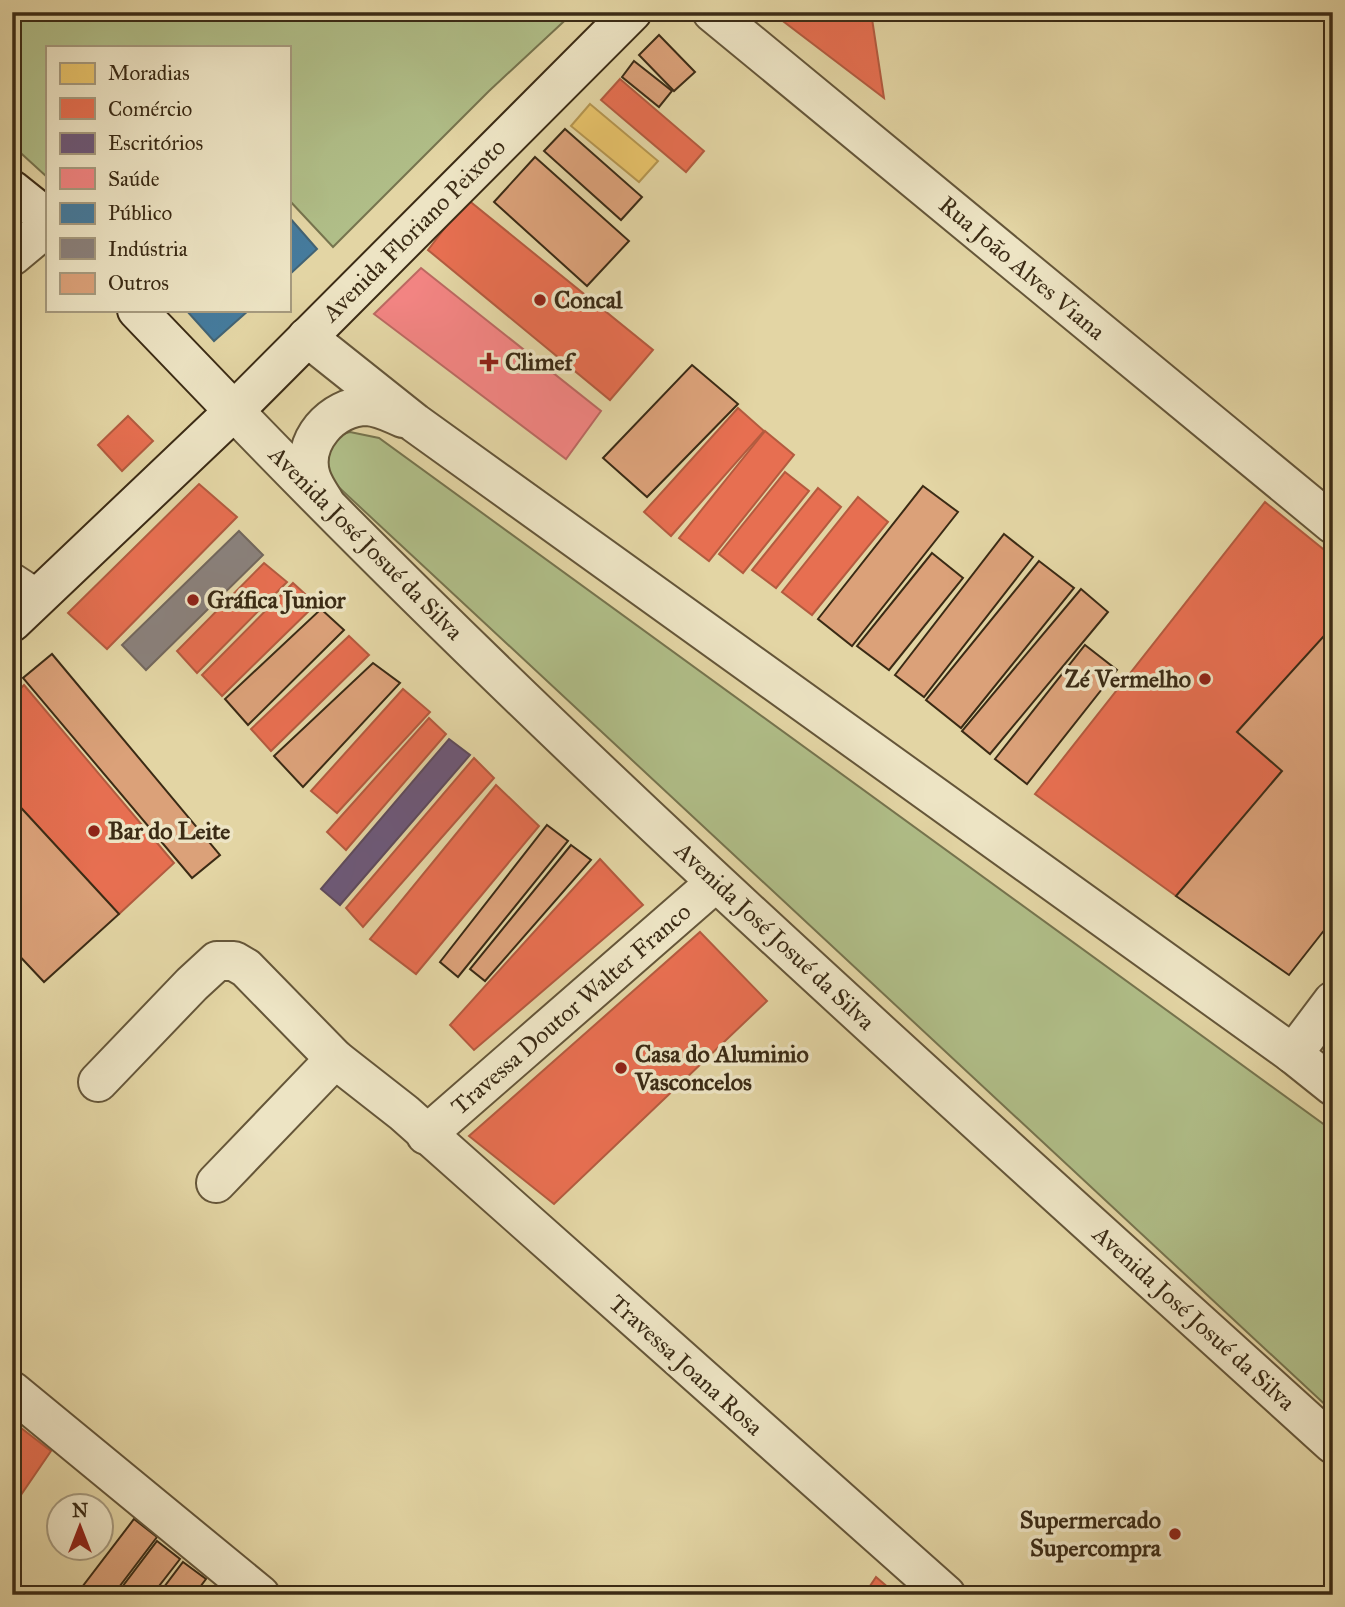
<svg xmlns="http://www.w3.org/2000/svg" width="1345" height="1607" font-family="'IM FELL Great Primer',serif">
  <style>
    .green { fill: #b0be88; stroke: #76744e; stroke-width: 2 }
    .homes { fill: #e9c46a; stroke: #b59650; stroke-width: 2 }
    .shops { fill: #e76f51; stroke: #b35b3f; stroke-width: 2 }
    .offices { fill: #6d597a; stroke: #5e4b5c; stroke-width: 2 }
    .health { fill: #f28482; stroke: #bb6961; stroke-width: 2 }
    .public { fill: #457b9d; stroke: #426374; stroke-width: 2 }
    .industry { fill: #8a817c; stroke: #72675d; stroke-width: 2 }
    .building { fill: #dba179; stroke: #3b2b15; stroke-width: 2 }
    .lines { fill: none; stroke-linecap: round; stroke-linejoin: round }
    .street-casing { stroke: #655639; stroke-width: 42 }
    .secondary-casing { stroke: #3b2b15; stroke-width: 42 }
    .street { stroke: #ede4c4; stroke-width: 38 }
    .secondary { stroke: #ede4c4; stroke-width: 38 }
    .poi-dot { fill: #8f2418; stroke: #ede4c4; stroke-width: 2.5 }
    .labels { text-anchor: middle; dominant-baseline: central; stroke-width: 7; stroke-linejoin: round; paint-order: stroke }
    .street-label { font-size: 24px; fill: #3b2b15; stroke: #ede4c4 }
    .poi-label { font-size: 24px; font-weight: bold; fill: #3b2b15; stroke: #ede4c4; text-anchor: start }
  </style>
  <rect width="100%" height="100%" fill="#e3d5a4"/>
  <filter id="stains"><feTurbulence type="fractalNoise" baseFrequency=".00286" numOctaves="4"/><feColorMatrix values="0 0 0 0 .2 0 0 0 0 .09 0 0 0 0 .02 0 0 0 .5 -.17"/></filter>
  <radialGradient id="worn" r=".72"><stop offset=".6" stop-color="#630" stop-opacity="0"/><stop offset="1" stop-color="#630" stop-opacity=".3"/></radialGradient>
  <!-- green -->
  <g class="green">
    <polygon points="12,12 574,12 489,91 333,247 289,200 289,47 47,47 47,177 12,145"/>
    <polygon points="350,432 379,438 1333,1131 1333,1412 332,481 325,462 331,437"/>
  </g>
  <!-- homes -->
  <polygon class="homes" points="590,104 658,161 639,182 571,126"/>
  <!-- shops -->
  <g class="shops">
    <polygon points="771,12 871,12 884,98"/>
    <polygon points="620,79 704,151 686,172 601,100"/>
    <polygon points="467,199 653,350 610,400 428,250"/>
    <polygon points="738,408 764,431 671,536 644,512"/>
    <polygon points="128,416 153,441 122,471 98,445"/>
    <polygon points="765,431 794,455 709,561 679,538"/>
    <polygon points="785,472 809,491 743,573 719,554"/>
    <polygon points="199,484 237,517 107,649 68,613"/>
    <polygon points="818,488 841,507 776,588 752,570"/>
    <polygon points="858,497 888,522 812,615 782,592"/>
    <polygon points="1265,502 1333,557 1333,626 1237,732 1282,771 1176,896 1035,794"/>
    <polygon points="264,563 287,582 197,673 177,651"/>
    <polygon points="293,583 316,604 222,696 202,675"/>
    <polygon points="349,636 369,655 271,751 251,729"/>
    <polygon points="24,685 174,863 119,914 12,798 12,697"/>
    <polygon points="403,689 430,712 337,813 311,791"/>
    <polygon points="429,718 446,734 346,850 327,832"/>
    <polygon points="474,758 494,778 363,927 346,908"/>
    <polygon points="496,785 539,826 416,974 370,939"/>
    <polygon points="600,859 643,905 474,1050 450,1025"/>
    <polygon points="700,932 767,1001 554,1204 469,1136"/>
    <polygon points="12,1421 51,1451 12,1508"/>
    <polygon points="876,1577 897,1595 864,1595"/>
  </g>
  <!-- offices -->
  <polygon class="offices" points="449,739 470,755 340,905 321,889"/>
  <!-- health -->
  <polygon class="health" points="421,268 601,411 566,459 374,314"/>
  <!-- public -->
  <g class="public">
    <polygon points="289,217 317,249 289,275"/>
    <polygon points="186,310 249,310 214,341"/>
  </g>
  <!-- industry -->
  <polygon class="industry" points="239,531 263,555 146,670 122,645"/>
  <!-- building -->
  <g class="building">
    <polygon points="659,35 695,72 674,91 639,55"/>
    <polygon points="634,61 672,91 659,107 622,77"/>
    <polygon points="565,129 642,197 621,220 544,151"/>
    <polygon points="535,157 629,241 587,286 494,202"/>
    <polygon points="692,365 738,404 647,497 603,458"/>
    <polygon points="923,486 958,512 852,646 818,619"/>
    <polygon points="1004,534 1033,557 924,697 895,675"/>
    <polygon points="932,553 963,578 889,670 857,646"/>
    <polygon points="1039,561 1074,588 961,728 926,700"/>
    <polygon points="1081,589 1108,612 990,754 962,731"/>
    <polygon points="321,609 344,630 248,725 225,699"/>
    <polygon points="1333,626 1333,919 1289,975 1176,896 1282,771 1237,732"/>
    <polygon points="1085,645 1117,670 1027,784 995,759"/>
    <polygon points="52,654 220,855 192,878 23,678"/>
    <polygon points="373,663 400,683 303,787 274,756"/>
    <polygon points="12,798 119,914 44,982 12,948"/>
    <polygon points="547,825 568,841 458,977 440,962"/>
    <polygon points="571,845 591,860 485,981 470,969"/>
    <polygon points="134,1519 157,1537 113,1595 76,1595"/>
    <polygon points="157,1541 180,1559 152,1595 116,1595"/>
    <polygon points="183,1562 206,1579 194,1595 158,1595"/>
  </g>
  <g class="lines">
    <!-- street casing -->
    <g class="street-casing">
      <g id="street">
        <polyline points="712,12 1333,524"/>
        <polyline points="12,256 47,227"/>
        <polyline points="307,337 415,423 1293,1054 1333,1086"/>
        <path d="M234,411C583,773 961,1106 1333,1444"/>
        <path d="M324,501C319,493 314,486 311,477C300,442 332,406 367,406C381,407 391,413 403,418"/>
        <polyline points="12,583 35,598"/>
        <polyline points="1293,1054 1333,1001"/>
        <polyline points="98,1082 192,984 217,961 234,961 246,968 335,1059 404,1113 946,1595"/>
        <polyline points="426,1135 715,883"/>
        <polyline points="216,1183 335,1059"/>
        <polyline points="12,1391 260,1595"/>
      </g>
    </g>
    <!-- secondary casing -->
    <g class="secondary-casing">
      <g id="secondary">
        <polyline points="12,190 47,218"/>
        <polyline points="137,310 234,411"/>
        <polyline points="12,622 234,411 632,12"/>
      </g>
    </g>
    <!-- street -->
    <use href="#street" class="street"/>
    <!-- secondary -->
    <use href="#secondary" class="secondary"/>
  </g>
  <!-- markers -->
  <g class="poi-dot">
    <circle cx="540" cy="300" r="7"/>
    <path d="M485.5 351.5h7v7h7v7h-7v7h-7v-7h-7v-7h7z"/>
    <circle cx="193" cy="600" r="7"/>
    <circle cx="1205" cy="679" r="7"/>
    <circle cx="94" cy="831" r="7"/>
    <circle cx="621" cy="1068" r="7"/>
    <circle cx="1175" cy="1534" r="7"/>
  </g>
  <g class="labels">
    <!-- street labels -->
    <g class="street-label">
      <text transform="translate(414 230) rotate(-45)">Avenida Floriano Peixoto</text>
      <text transform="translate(1022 268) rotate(40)">Rua João Alves Viana</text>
      <text transform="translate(366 543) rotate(45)">Avenida José Josué da Silva</text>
      <text transform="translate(775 936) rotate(43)">Avenida José Josué da Silva</text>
      <text transform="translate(571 1009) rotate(-41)">Travessa Doutor Walter Franco</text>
      <text transform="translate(1194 1318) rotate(42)">Avenida José Josué da Silva</text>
      <text transform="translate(686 1365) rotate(42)">Travessa Joana Rosa</text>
    </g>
    <!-- poi labels -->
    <g class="poi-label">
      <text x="554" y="300">Concal</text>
      <text x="505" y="362">Climef</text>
      <text x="207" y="600">Gráfica Junior</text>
      <text x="1191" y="679" text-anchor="end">Zé Vermelho</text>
      <text x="108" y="831">Bar do Leite</text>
      <text x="635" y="1054">Casa do Aluminio<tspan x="635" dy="28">Vasconcelos</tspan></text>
      <text x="1161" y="1520" text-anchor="end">Supermercado<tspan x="1161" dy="28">Supercompra</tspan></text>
    </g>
  </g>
  <!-- margin -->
  <rect width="1345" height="1607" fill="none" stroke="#e3d5a4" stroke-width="42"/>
  <rect x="14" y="14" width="1317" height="1579" fill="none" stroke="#3b2b15" stroke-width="3.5"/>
  <rect x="21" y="21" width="1303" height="1565" fill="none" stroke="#3b2b15" stroke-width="2"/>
  <!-- legend -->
  <rect x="46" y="46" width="245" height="266" fill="#ede4c4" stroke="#a69a7e" stroke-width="2"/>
  <rect x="60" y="63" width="35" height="21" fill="#e9c46a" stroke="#a69a7e" stroke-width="2"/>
  <text x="108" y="80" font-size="21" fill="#3b2b15">Moradias</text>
  <rect x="60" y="98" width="35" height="21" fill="#e76f51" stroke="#a69a7e" stroke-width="2"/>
  <text x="108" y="116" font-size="21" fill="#3b2b15">Comércio</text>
  <rect x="60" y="133" width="35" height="21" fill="#6d597a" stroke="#a69a7e" stroke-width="2"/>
  <text x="108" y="150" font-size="21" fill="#3b2b15">Escritórios</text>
  <rect x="60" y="168" width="35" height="21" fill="#f28482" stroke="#a69a7e" stroke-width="2"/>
  <text x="108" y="186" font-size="21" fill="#3b2b15">Saúde</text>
  <rect x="60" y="203" width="35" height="21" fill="#457b9d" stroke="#a69a7e" stroke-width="2"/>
  <text x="108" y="220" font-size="21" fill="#3b2b15">Público</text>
  <rect x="60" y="238" width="35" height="21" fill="#8a817c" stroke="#a69a7e" stroke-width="2"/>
  <text x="108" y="256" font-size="21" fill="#3b2b15">Indústria</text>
  <rect x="60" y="273" width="35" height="21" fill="#dba179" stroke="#a69a7e" stroke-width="2"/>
  <text x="108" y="290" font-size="21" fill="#3b2b15">Outros</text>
  <!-- north arrow -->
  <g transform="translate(80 1527)"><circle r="33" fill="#ede4c4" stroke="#a69a7e" stroke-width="2"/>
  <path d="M0-5L12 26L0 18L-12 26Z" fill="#8f2418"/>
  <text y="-10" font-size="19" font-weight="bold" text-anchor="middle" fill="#3b2b15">N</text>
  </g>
  <rect width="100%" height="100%" filter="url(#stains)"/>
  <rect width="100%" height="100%" fill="url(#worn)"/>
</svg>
